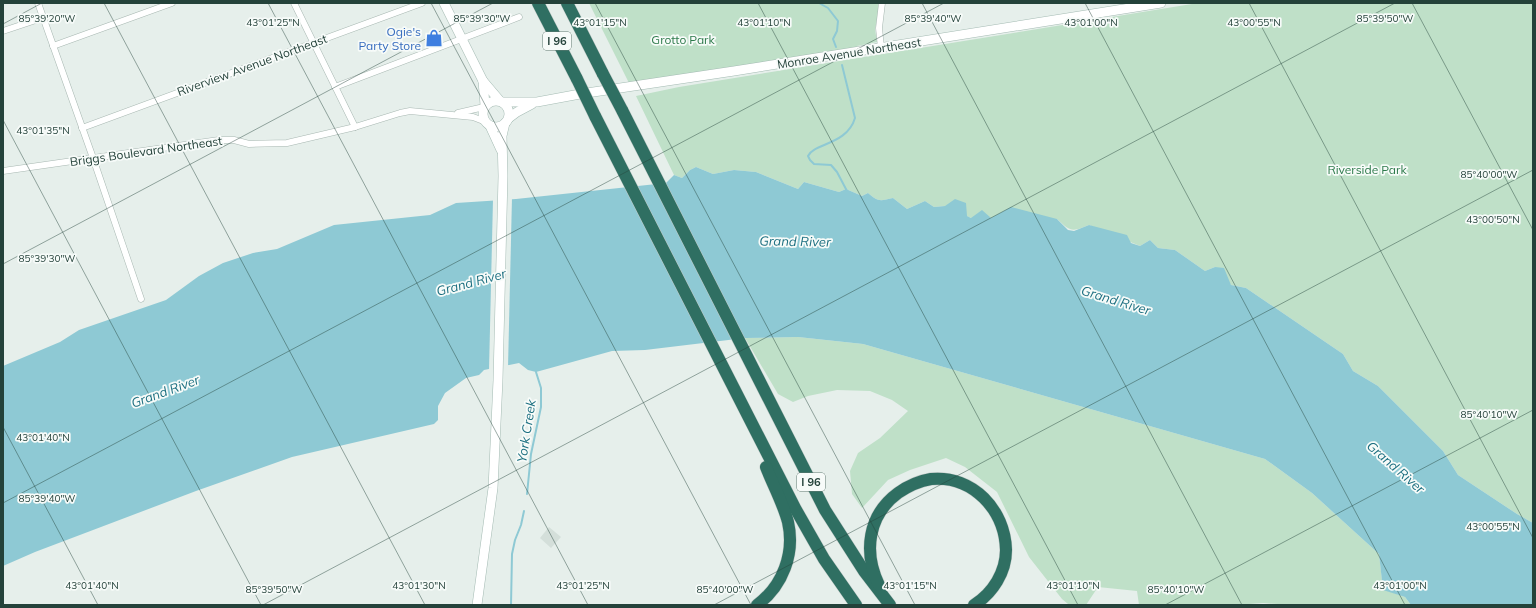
<svg xmlns="http://www.w3.org/2000/svg" width="1536" height="608" font-family="Mulish,sans-serif">
  <style>
    .built { fill: #d4dfda }
    .green { fill: #bfe0c8 }
    .water { fill: #8ec9d4 }
    .pier { fill: #e6efeb }
    .lines { fill: none; stroke-linecap: round; stroke-linejoin: round }
    .stream { stroke: #8ec9d4; stroke-width: 2 }
    .minor-casing { stroke: #a8b8b2; stroke-width: 7 }
    .secondary-casing { stroke: #a4bbb3; stroke-width: 10 }
    .motorway-casing { stroke: #c2cac8; stroke-width: 13 }
    .minor { stroke: #fff; stroke-width: 6 }
    .secondary { stroke: #fff; stroke-width: 9 }
    .motorway { stroke: #2f6f62; stroke-width: 12 }
    .motorway-bridge-casing { stroke: #c2cac8; stroke-width: 13; stroke-linecap: butt }
    .motorway-bridge { stroke: #2f6f62; stroke-width: 12 }
    .ticks { fill: none; stroke: #24423a; stroke-width: 1; stroke-opacity: 0.45 }
    .labels { text-anchor: middle; dominant-baseline: central; stroke-width: 3.5; stroke-linejoin: round; paint-order: stroke }
    .shield { fill: #f7fbf9; stroke: #637a73; stroke-width: 1 }
    .shield-label { font-size: 11px; font-weight: bold; fill: #24423a }
    .shop-label { font-size: 12px; fill: #366cbe; stroke: #f7fbf9; text-anchor: end }
    .park-label { font-size: 12px; fill: #2d7a4b; stroke: #f7fbf9 }
    .street-label { font-size: 12px; fill: #24423a; stroke: #f7fbf9 }
    .water-label { font-size: 13px; font-style: italic; fill: #1c6f80; stroke: #f7fbf9 }
    .ticks-label { font-size: 10px; text-anchor: middle; fill: #24423a; stroke: #f7fbf9; stroke-width: 3.5; stroke-linejoin: round; paint-order: stroke }
  </style>
  <rect width="100%" height="100%" fill="#e6efeb"/>
  <!-- built -->
  <polygon class="built" points="549,527 561,537 551,548 540,538"/>
  <!-- green -->
  <g class="green">
    <polygon points="589,3 878,3 878,15 875,29 877,42 857,46 856,49 629,83"/>
    <path d="M1198,3H1533V523L1517,514L1458,475L1443,451L1378,386L1353,371L1343,354L1246,288L1231,285L1215,267L1205,271L1175,250L1158,248L1150,240L1140,246L1089,225C1072,232 1071,232 1057,219L971,218L945,206L934,207L925,201L907,209L893,198C880,201 878,202 868,193L862,196L846,189L839,192L804,182L798,189L756,172L734,170L713,174L696,167L690,170L682,178L674,175L636,96L679,87Z"/>
    <polygon points="798,337 863,344 1265,459 1312,493 1379,554 1383,589 1405,597 1411,605 1291,605 1263,603 1236,605 1139,605 1137,591 1098,587 1086,605 1068,604 1062,599 1029,557 997,492 965,467 946,458 910,470 888,480 862,508 852,494 850,471 858,453 880,438 908,411 892,400 870,391 837,390 808,396 793,402 778,394 745,338"/>
  </g>
  <!-- water -->
  <path class="water" d="M696,167L713,174L734,170L756,172L798,189L804,182L839,192L846,189L862,196L868,193C878,202 880,201 893,198L907,209L925,201L934,207L945,206L955,199L966,203L967,216L971,218L982,210L991,218L1011,207L1057,219L1068,230L1074,231L1089,225L1127,235L1131,243L1140,246L1150,240L1158,248L1175,250L1205,271L1215,267L1224,268L1231,285L1246,288L1343,354L1353,371L1378,386L1443,451L1458,475L1517,514L1533,523V605H1411L1405,597L1383,590L1379,554L1312,493L1265,459L863,344L798,337L745,338L645,350L612,351L536,372L528,370L519,363L484,370L479,375L466,378L445,393L438,406V420L434,424L292,457L196,491L35,552L3,566V366L60,342L79,330L166,300L199,276L223,263L253,253L277,249L334,225L430,215L456,203L516,199L666,183L674,175L682,178L690,170Z"/>
  <!-- pier -->
  <polygon class="pier" points="512,197 508,367 489,371 493,199"/>
  <g class="lines">
    <!-- stream -->
    <g class="stream">
      <polyline points="819,3 828,8 838,21 837,31 833,39 836,47"/>
      <path d="M842,65L855,118C847,145 814,143 808,156L810,160L814,164L831,165L837,172L847,191"/>
      <polyline points="527,494 531,454 541,407 541,388 536,372"/>
      <polyline points="511,605 512,554 515,540 521,525 524,511"/>
    </g>
    <!-- minor casing -->
    <g class="minor-casing">
      <g id="minor">
        <polyline points="38,3 93,158 141,299"/>
        <polyline points="294,3 355,127"/>
        <polyline points="3,31 42,18"/>
        <polyline points="53,46 172,3"/>
        <polyline points="881,48 879,28 882,3"/>
        <polyline points="335,87 519,17"/>
        <polyline points="458,113 484,107"/>
        <polyline points="82,128 422,3"/>
        <polyline points="3,171 219,140 234,140 249,144 287,143 355,127 400,113 410,111 473,117 486,122"/>
      </g>
    </g>
    <!-- secondary casing -->
    <g class="secondary-casing">
      <g id="secondary">
        <polyline points="444,3 483,81 500,101"/>
        <polyline points="483,81 485,105"/>
        <circle cx="496" cy="114" r="13"/>
        <polyline points="503,102 537,102 580,94 734,71 1161,3"/>
        <polyline points="509,118 517,112 532,104"/>
        <polyline points="490,126 501,150"/>
        <polyline points="477,605 493,488 498,380 503,176 502,136 505,123"/>
      </g>
    </g>
    <!-- motorway casing -->
    <g class="motorway-casing">
      <g id="motorway">
        <polyline points="538,3 577,79"/>
        <polyline points="567,3 603,74"/>
        <polyline points="622,110 825,510 864,571 890,605"/>
        <polyline points="595,116 795,508 824,559 856,605"/>
        <path d="M879,585C863,552 868,515 898,493C908,486 919,481 931,479C973,475 1005,510 1006,550C1006,572 993,593 974,605"/>
        <path d="M757,605C783,586 795,553 788,522C783,503 773,485 766,467"/>
      </g>
    </g>
    <!-- minor -->
    <use href="#minor" class="minor"/>
    <!-- secondary -->
    <use href="#secondary" class="secondary"/>
    <!-- motorway -->
    <use href="#motorway" class="motorway"/>
    <!-- motorway-bridge casing -->
    <g class="motorway-bridge-casing">
      <g id="motorway-bridge">
        <polyline points="603,74 622,110"/>
        <polyline points="577,79 595,116"/>
      </g>
    </g>
    <!-- motorway-bridge -->
    <use href="#motorway-bridge" class="motorway-bridge"/>
  </g>
  <!-- ticks -->
  <path class="ticks" d="M104,3L425,605M268,3L588,605M431,3L751,605M595,3L915,605M758,3L1078,605M922,3L1242,605M1085,3L1405,605M1249,3L1533,538M1412,3L1533,230M3,24L42,3M3,120L261,605M3,264L493,3M3,427L98,605M3,503L944,3M263,605L1395,3M714,605L1533,170M1165,605L1533,410"/>
  <!-- icons -->
  <defs>
    <g id="shop-bare" transform="scale(1.38)"><path d="M-5-2.5h2.3a2.7 3.5 0 0 1 5.4 0H5L5.5 6h-11ZM-1.5-2.5h3a1.5 2.3 0 0 0-3 0Z" fill="#3f7fe0" stroke="#f7fbf9" stroke-width="2.5" paint-order="stroke"/></g>
  </defs>
  <g fill-rule="evenodd">
    <use href="#shop-bare" x="434" y="38"/>
  </g>
  <g class="labels">
    <!-- shield labels -->
    <g class="shield">
      <rect x="543" y="32" width="28" height="18" rx="3"/>
      <rect x="797" y="473" width="28" height="18" rx="3"/>
    </g>
    <g class="shield-label">
      <text x="557" y="41">I 96</text>
      <text x="811" y="482">I 96</text>
    </g>
    <!-- shop labels -->
    <g class="shop-label">
      <text x="421" y="31">Ogie's<tspan x="421" dy="14">Party Store</tspan></text>
    </g>
    <!-- park labels -->
    <g class="park-label">
      <text x="683" y="39">Grotto Park</text>
      <text x="1367" y="169">Riverside Park</text>
    </g>
    <!-- street labels -->
    <g class="street-label">
      <text transform="translate(849 53) rotate(-9)">Monroe Avenue Northeast</text>
      <text transform="translate(252 65) rotate(-20)">Riverview Avenue Northeast</text>
      <text transform="translate(146 151) rotate(-8)">Briggs Boulevard Northeast</text>
    </g>
    <!-- water labels -->
    <g class="water-label">
      <text transform="translate(795 241) rotate(1)">Grand River</text>
      <text transform="translate(471 282) rotate(-15)">Grand River</text>
      <text transform="translate(1116 300) rotate(17)">Grand River</text>
      <text transform="translate(165 391) rotate(-20)">Grand River</text>
      <text transform="translate(526 431) rotate(-81)">York Creek</text>
      <text transform="translate(1396 467) rotate(41)">Grand River</text>
    </g>
  </g>
  <g class="ticks-label">
    <text x="47" y="22">85°39'20"W</text>
    <text x="482" y="22">85°39'30"W</text>
    <text x="933" y="22">85°39'40"W</text>
    <text x="1385" y="22">85°39'50"W</text>
    <text x="1254" y="26">43°00'55"N</text>
    <text x="273" y="26">43°01'25"N</text>
    <text x="600" y="26">43°01'15"N</text>
    <text x="764" y="26">43°01'10"N</text>
    <text x="1091" y="26">43°01'00"N</text>
    <text x="43" y="134">43°01'35"N</text>
    <text x="1489" y="178">85°40'00"W</text>
    <text x="1493" y="223">43°00'50"N</text>
    <text x="47" y="262">85°39'30"W</text>
    <text x="1489" y="418">85°40'10"W</text>
    <text x="43" y="441">43°01'40"N</text>
    <text x="47" y="502">85°39'40"W</text>
    <text x="1493" y="530">43°00'55"N</text>
    <text x="92" y="589">43°01'40"N</text>
    <text x="419" y="589">43°01'30"N</text>
    <text x="583" y="589">43°01'25"N</text>
    <text x="910" y="589">43°01'15"N</text>
    <text x="1073" y="589">43°01'10"N</text>
    <text x="1400" y="589">43°01'00"N</text>
    <text x="274" y="593">85°39'50"W</text>
    <text x="725" y="593">85°40'00"W</text>
    <text x="1176" y="593">85°40'10"W</text>
  </g>
  <!-- border -->
  <rect width="1536" height="608" fill="none" stroke="#24423a" stroke-width="8"/>
</svg>
